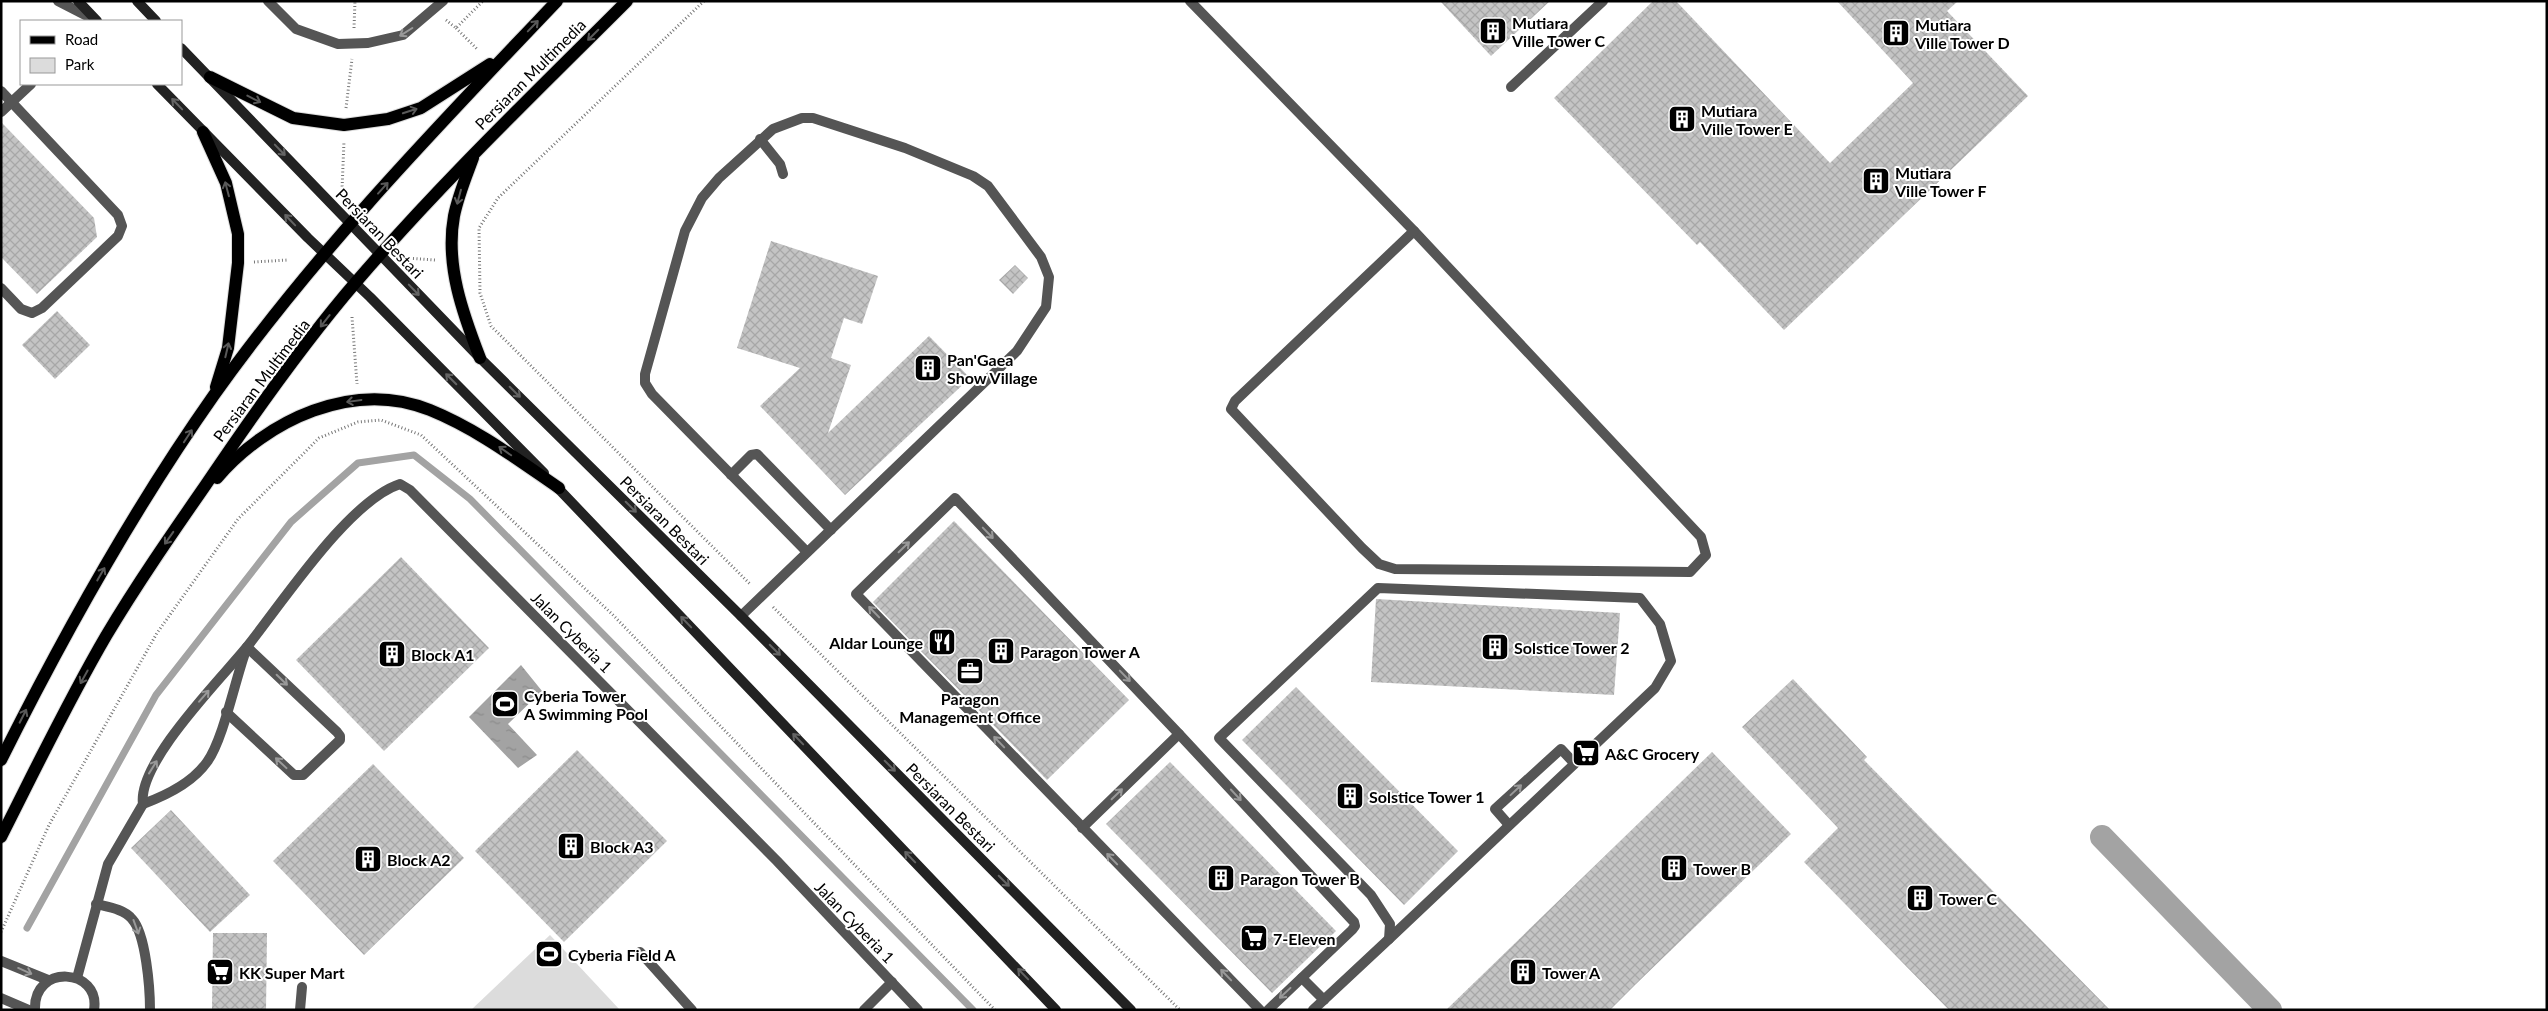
<svg xmlns="http://www.w3.org/2000/svg" width="2548" height="1011" font-family="Lato,sans-serif">
  <style>
    .green { fill: #dcdcdc }
    .water { fill: url(#water-ripples) }
    .lines { fill: none; stroke-linecap: round; stroke-linejoin: round }
    .stream { stroke: #a3a3a3; stroke-width: 7 }
    .canal { stroke: #a3a3a3; stroke-width: 24 }
    .building { fill: url(#building-cross-hatch) }
    .primary-casing { stroke: #dbdbdb; stroke-width: 14 }
    .path { stroke: #777; stroke-width: 3; stroke-dasharray: 1 2.5; stroke-linecap: butt }
    .lane { stroke: #555; stroke-width: 10 }
    .street { stroke: #555; stroke-width: 10 }
    .secondary { stroke: #222; stroke-width: 10 }
    .primary { stroke: #000; stroke-width: 12 }
    .oneway { stroke: #595959 }
    .oneway2 { stroke: #999 }
    .oneway3 { stroke: #646464 }
    .labels { text-anchor: middle; dominant-baseline: central; stroke-width: 4; stroke-linejoin: round; paint-order: stroke }
    .poi-label { font-size: 16px; font-weight: bold; fill: #000; stroke: #fff; text-anchor: start }
    .street-label { font-size: 16px; fill: #000; stroke: #fff }
  </style>
  <defs>
    <pattern id="water-ripples" width="26" height="14" patternUnits="userSpaceOnUse" patternTransform="scale(1.25)"><rect width="26" height="14" fill="#a3a3a3"/><path d="M2 4q2-2 4 0t4 0M15 11q2-2 4 0t4 0" fill="none" stroke="#8b8b8b"/></pattern>
    <pattern id="building-cross-hatch" width="8" height="8" patternUnits="userSpaceOnUse" patternTransform="scale(1.25)"><rect width="8" height="8" fill="#c4c4c4"/><path d="M0 0l8 8M0 8l8-8" fill="none" stroke="#a7a7a7"/></pattern>
  </defs>
  <rect width="100%" height="100%" fill="#fff"/>
  <!-- green -->
  <polygon class="green" points="550,935 620,1010 471,1010"/>
  <!-- water -->
  <polygon class="water" points="521,665 542,691 508,724 537,755 518,768 469,717"/>
  <g class="lines">
    <!-- stream -->
    <polyline class="stream" points="27,928 156,695 291,522 358,463 414,455 470,499 973,1010"/>
    <!-- canal -->
    <polyline class="canal" points="2102,837 2270,1010"/>
  </g>
  <!-- building -->
  <g class="building">
    <polygon points="1440,1 1550,1 1491,56"/>
    <polygon points="1653,1 1676,1 1830,163 1913,83 1837,1 1958,1 1947,11 2028,96 1784,330 1700,242 1697,245 1554,98"/>
    <polygon points="1,122 94,218 97,237 37,294 1,257"/>
    <polygon points="771,241 878,276 862,324 844,318 831,358 851,365 828,433 929,336 970,378 845,495 760,406 800,368 737,348"/>
    <polygon points="1015,265 1028,278 1013,294 999,280"/>
    <polygon points="57,311 90,345 55,379 22,345"/>
    <polygon points="954,521 1129,700 1047,780 873,602"/>
    <polygon points="401,557 489,648 384,751 296,660"/>
    <polygon points="1376,599 1620,613 1614,695 1371,682"/>
    <polygon points="1793,679 1867,757 1864,760 2110,1010 1949,1010 1804,862 1838,828 1742,727"/>
    <polygon points="1296,687 1458,851 1404,905 1242,740"/>
    <polygon points="577,750 667,841 564,942 475,851"/>
    <polygon points="1712,752 1791,834 1636,984 1610,1010 1446,1010"/>
    <polygon points="1170,762 1336,931 1272,993 1106,824"/>
    <polygon points="373,764 464,858 364,955 273,861"/>
    <polygon points="171,810 250,895 210,932 131,848"/>
    <polygon points="213,933 267,933 266,1010 212,1010"/>
  </g>
  <g class="lines">
    <!-- primary casing -->
    <g class="primary-casing">
      <g id="primary">
        <polyline points="210,77 293,118 344,125 388,119 421,108 490,64"/>
        <polyline points="203,132 226,183 238,234 238,263 228,348 216,387"/>
        <path d="M473,158C466,177 458,196 454,216C445,265 463,314 480,358"/>
        <path d="M217,478C267,420 353,379 430,410C477,429 518,460 559,488"/>
        <path d="M1,760C64,634 133,510 214,395C315,253 437,127 557,1"/>
        <path d="M1,837C35,770 68,701 106,636C137,584 171,535 205,486C252,416 301,346 356,282C441,183 535,93 627,1"/>
      </g>
    </g>
    <!-- path -->
    <g class="path">
      <polyline points="704,1 498,198 479,228 480,293 491,326 751,585"/>
      <polyline points="446,20 456,28 483,1"/>
      <polyline points="354,28 355,1"/>
      <polyline points="456,28 478,50"/>
      <polyline points="346,108 352,59"/>
      <polyline points="342,190 344,141"/>
      <polyline points="406,258 435,260"/>
      <polyline points="254,262 288,260"/>
      <polyline points="352,317 357,384"/>
      <polyline points="773,607 1180,1010"/>
      <polyline points="1,932 49,825 157,633 238,519 319,438 358,422 381,420 421,435 612,614 995,1010"/>
    </g>
    <!-- lane -->
    <g class="lane">
      <polyline points="58,1 95,20"/>
      <polyline points="268,1 296,29 338,44 368,43 403,35 443,1"/>
      <polyline points="1511,87 1603,1"/>
      <polyline points="1,91 118,215 122,226 118,236 42,308 32,313 21,309 1,288"/>
      <polyline points="1,112 31,84"/>
      <polyline points="760,139 780,164 783,174"/>
      <polygon points="1414,231 1701,537 1706,555 1690,572 1395,569 1379,564 1362,548 1231,409 1235,401"/>
      <polyline points="731,475 751,455 757,454 831,530"/>
      <polygon points="1378,588 1640,598 1660,624 1671,661 1655,688 1389,939 1390,924 1371,895 1219,738"/>
      <polyline points="741,616 1017,351 1046,307 1049,277 1041,257 988,186 973,176 905,148 813,118 802,118 773,129 719,178 702,198 685,231 645,374 645,383 652,394 807,552"/>
      <polyline points="226,712 294,775 303,775 340,740 340,736 337,732 247,647"/>
      <polyline points="1509,825 1495,809 1561,749 1574,763"/>
      <polyline points="1082,828 1179,734"/>
      <polyline points="640,952 692,1010"/>
      <polyline points="1302,978 1324,1000"/>
      <polyline points="864,1010 892,982"/>
      <polyline points="1260,1010 856,594 955,498 1179,734 1354,922 1355,926 1352,930 1268,1010"/>
    </g>
    <!-- street -->
    <g class="street">
      <polyline points="1190,1 1414,231"/>
      <path d="M143,804C165,796 193,782 207,762C223,740 235,681 245,653"/>
      <path d="M96,904C108,907 124,909 132,919C146,934 150,989 150,1010"/>
      <polyline points="1,961 48,980"/>
      <path d="M77,978L108,864L143,804C137,763 220,680 246,648C281,605 348,501 400,484L410,490L777,861L918,1010"/>
      <polyline points="1,998 29,1010"/>
      <path d="M35,1010C33,963 101,968 94,1010"/>
      <polyline points="300,1010 302,987"/>
      <polyline points="1313,1010 1389,939"/>
    </g>
    <!-- secondary -->
    <g class="secondary">
      <polyline points="78,1 97,21"/>
      <polyline points="137,1 156,21"/>
      <polyline points="181,48 480,358 741,616 1131,1010"/>
      <polyline points="157,84 308,238 370,297 544,473"/>
      <polyline points="554,484 1056,1010"/>
    </g>
    <!-- primary -->
    <use href="#primary" class="primary"/>
  </g>
  <!-- one-way arrows -->
  <defs><path id="oneway-shaft" d="M-6 0H5M1.5-3L5.5 0L1.5 3" fill="none" stroke-width="1.6" stroke-linecap="round" stroke-linejoin="round" transform="scale(1.25)"/></defs>
  <g class="oneway">
    <use href="#oneway-shaft" transform="translate(533 26) rotate(-46)"/>
    <use href="#oneway-shaft" transform="translate(593 35) rotate(135)"/>
    <use href="#oneway-shaft" transform="translate(254 99) rotate(27)"/>
    <use href="#oneway-shaft" transform="translate(410 111) rotate(-18)"/>
    <use href="#oneway-shaft" transform="translate(383 188) rotate(-48)"/>
    <use href="#oneway-shaft" transform="translate(227 189) rotate(-105)"/>
    <use href="#oneway-shaft" transform="translate(459 197) rotate(105)"/>
    <use href="#oneway-shaft" transform="translate(325 321) rotate(128)"/>
    <use href="#oneway-shaft" transform="translate(227 350) rotate(-77)"/>
    <use href="#oneway-shaft" transform="translate(354 401) rotate(172)"/>
    <use href="#oneway-shaft" transform="translate(188 436) rotate(-57)"/>
    <use href="#oneway-shaft" transform="translate(505 451) rotate(-145)"/>
    <use href="#oneway-shaft" transform="translate(169 538) rotate(125)"/>
    <use href="#oneway-shaft" transform="translate(101 574) rotate(-60)"/>
    <use href="#oneway-shaft" transform="translate(84 677) rotate(119)"/>
    <use href="#oneway-shaft" transform="translate(23 716) rotate(-63)"/>
  </g>
  <g class="oneway2">
    <use href="#oneway-shaft" transform="translate(406 32) rotate(148)"/>
    <use href="#oneway-shaft" transform="translate(988 533) rotate(46)"/>
    <use href="#oneway-shaft" transform="translate(904 547) rotate(-44)"/>
    <use href="#oneway-shaft" transform="translate(874 612) rotate(-134)"/>
    <use href="#oneway-shaft" transform="translate(1125 676) rotate(46)"/>
    <use href="#oneway-shaft" transform="translate(282 680) rotate(44)"/>
    <use href="#oneway-shaft" transform="translate(204 696) rotate(-49)"/>
    <use href="#oneway-shaft" transform="translate(999 742) rotate(-134)"/>
    <use href="#oneway-shaft" transform="translate(281 763) rotate(-137)"/>
    <use href="#oneway-shaft" transform="translate(153 767) rotate(-58)"/>
    <use href="#oneway-shaft" transform="translate(1516 790) rotate(-43)"/>
    <use href="#oneway-shaft" transform="translate(1117 794) rotate(-44)"/>
    <use href="#oneway-shaft" transform="translate(1236 795) rotate(47)"/>
    <use href="#oneway-shaft" transform="translate(1112 859) rotate(-134)"/>
    <use href="#oneway-shaft" transform="translate(136 927) rotate(70)"/>
    <use href="#oneway-shaft" transform="translate(25 971) rotate(24)"/>
    <use href="#oneway-shaft" transform="translate(1226 975) rotate(-134)"/>
    <use href="#oneway-shaft" transform="translate(1285 993) rotate(137)"/>
  </g>
  <g class="oneway3">
    <use href="#oneway-shaft" transform="translate(177 104) rotate(-134)"/>
    <use href="#oneway-shaft" transform="translate(280 150) rotate(46)"/>
    <use href="#oneway-shaft" transform="translate(290 220) rotate(-134)"/>
    <use href="#oneway-shaft" transform="translate(414 290) rotate(46)"/>
    <use href="#oneway-shaft" transform="translate(451 379) rotate(-135)"/>
    <use href="#oneway-shaft" transform="translate(515 392) rotate(45)"/>
    <use href="#oneway-shaft" transform="translate(631 507) rotate(45)"/>
    <use href="#oneway-shaft" transform="translate(686 622) rotate(-134)"/>
    <use href="#oneway-shaft" transform="translate(775 650) rotate(45)"/>
    <use href="#oneway-shaft" transform="translate(798 739) rotate(-134)"/>
    <use href="#oneway-shaft" transform="translate(890 766) rotate(45)"/>
    <use href="#oneway-shaft" transform="translate(910 857) rotate(-134)"/>
    <use href="#oneway-shaft" transform="translate(1004 881) rotate(45)"/>
    <use href="#oneway-shaft" transform="translate(1023 974) rotate(-134)"/>
  </g>
  <!-- icons -->
  <defs>
    <g id="building-square" transform="scale(1.4375)"><rect x="-9" y="-9" width="18" height="18" rx="4" fill="#000" stroke="#fff"/><path d="M-4-6H4V6H1V3H-1V6H-4ZM-2.5-4.3h1.7v1.8h-1.7ZM.8-4.3h1.7v1.8H.8ZM-2.5-1h1.7V.8h-1.7ZM.8-1h1.7V.8H.8Z" fill="#fff"/></g>
    <g id="restaurant-square" transform="scale(1.4375)"><rect x="-9" y="-9" width="18" height="18" rx="4" fill="#000" stroke="#fff"/><path d="M-5-6h1v4h1v-4h1v4h1v-4h1v5L-1.5 .5V6h-2V.5L-5-1ZM5-6V6H3V1.5H1.5Q1.5-4 5-6Z" fill="#fff"/></g>
    <g id="office-square" transform="scale(1.4375)"><rect x="-9" y="-9" width="18" height="18" rx="4" fill="#000" stroke="#fff"/><path d="M-6-3h4V-5.5h4V-3h4V5H-6ZM-1-4.5V-3h2v-1.5ZM-6 0V1H6V0Z" fill="#fff"/></g>
    <g id="stadium-square" transform="scale(1.4375)"><rect x="-9" y="-9" width="18" height="18" rx="4" fill="#000" stroke="#fff"/><path d="M0-5a6.5 5 0 1 0 0 10a6.5 5 0 1 0 0-10ZM-3.5-1.8h7v3.6h-7Z" fill="#fff"/></g>
    <g id="supermarket-square" transform="scale(1.4375)"><rect x="-9" y="-9" width="18" height="18" rx="4" fill="#000" stroke="#fff"/><path d="M-6-5.5h2.5l.6 2H6L4.5 2H-2.5L-4.4-4H-6ZM-1.5 3.2a1.3 1.3 0 1 0 .1 0ZM3 3.2a1.3 1.3 0 1 0 .1 0Z" fill="#fff"/></g>
  </defs>
  <g fill-rule="evenodd">
    <use href="#building-square" x="1493" y="31"/>
    <use href="#building-square" x="1896" y="33"/>
    <use href="#building-square" x="1682" y="119"/>
    <use href="#building-square" x="1876" y="181"/>
    <use href="#building-square" x="928" y="368"/>
    <use href="#restaurant-square" x="942" y="642"/>
    <use href="#building-square" x="1495" y="647"/>
    <use href="#building-square" x="1001" y="651"/>
    <use href="#building-square" x="392" y="654"/>
    <use href="#office-square" x="970" y="671"/>
    <use href="#stadium-square" x="505" y="704"/>
    <use href="#supermarket-square" x="1586" y="753"/>
    <use href="#building-square" x="1350" y="796"/>
    <use href="#building-square" x="571" y="846"/>
    <use href="#building-square" x="368" y="859"/>
    <use href="#building-square" x="1674" y="868"/>
    <use href="#building-square" x="1221" y="878"/>
    <use href="#building-square" x="1920" y="898"/>
    <use href="#supermarket-square" x="1254" y="938"/>
    <use href="#stadium-square" x="549" y="954"/>
    <use href="#supermarket-square" x="220" y="972"/>
    <use href="#building-square" x="1523" y="972"/>
  </g>
  <g class="labels">
    <!-- poi labels -->
    <g class="poi-label">
      <text x="1512" y="22">Mutiara<tspan x="1512" dy="18">Ville Tower C</tspan></text>
      <text x="1915" y="24">Mutiara<tspan x="1915" dy="18">Ville Tower D</tspan></text>
      <text x="1701" y="110">Mutiara<tspan x="1701" dy="18">Ville Tower E</tspan></text>
      <text x="1895" y="172">Mutiara<tspan x="1895" dy="18">Ville Tower F</tspan></text>
      <text x="947" y="359">Pan'Gaea<tspan x="947" dy="18">Show Village</tspan></text>
      <text x="923" y="642" text-anchor="end">Aldar Lounge</text>
      <text x="1514" y="647">Solstice Tower 2</text>
      <text x="1020" y="651">Paragon Tower A</text>
      <text x="411" y="654">Block A1</text>
      <text x="524" y="695">Cyberia Tower<tspan x="524" dy="18">A Swimming Pool</tspan></text>
      <text x="970" y="698" text-anchor="middle">Paragon<tspan x="970" dy="18">Management Office</tspan></text>
      <text x="1605" y="753">A&amp;C Grocery</text>
      <text x="1369" y="796">Solstice Tower 1</text>
      <text x="590" y="846">Block A3</text>
      <text x="387" y="859">Block A2</text>
      <text x="1693" y="868">Tower B</text>
      <text x="1240" y="878">Paragon Tower B</text>
      <text x="1939" y="898">Tower C</text>
      <text x="1273" y="938">7-Eleven</text>
      <text x="568" y="954">Cyberia Field A</text>
      <text x="239" y="972">KK Super Mart</text>
      <text x="1542" y="972">Tower A</text>
    </g>
    <!-- street labels -->
    <g class="street-label">
      <text transform="translate(530 74) rotate(-45)">Persiaran Multimedia</text>
      <text transform="translate(380 233) rotate(46)">Persiaran Bestari</text>
      <text transform="translate(261 380) rotate(-53)">Persiaran Multimedia</text>
      <text transform="translate(665 520) rotate(45)">Persiaran Bestari</text>
      <text transform="translate(572 632) rotate(45)">Jalan Cyberia 1</text>
      <text transform="translate(951 807) rotate(45)">Persiaran Bestari</text>
      <text transform="translate(855 922) rotate(46)">Jalan Cyberia 1</text>
    </g>
  </g>
  <!-- border -->
  <rect width="2548" height="1011" fill="none" stroke="#000000" stroke-width="5"/>
  <!-- legend -->
  <rect x="20" y="20" width="162" height="65" fill="#ffffff" stroke="#999999"/>
  <rect x="30" y="36" width="25" height="8" fill="#000000" stroke="#999999"/>
  <text x="65" y="45" font-size="15" fill="#000000">Road</text>
  <rect x="30" y="58" width="25" height="15" fill="#dcdcdc" stroke="#999999"/>
  <text x="65" y="70" font-size="15" fill="#000000">Park</text>
</svg>
